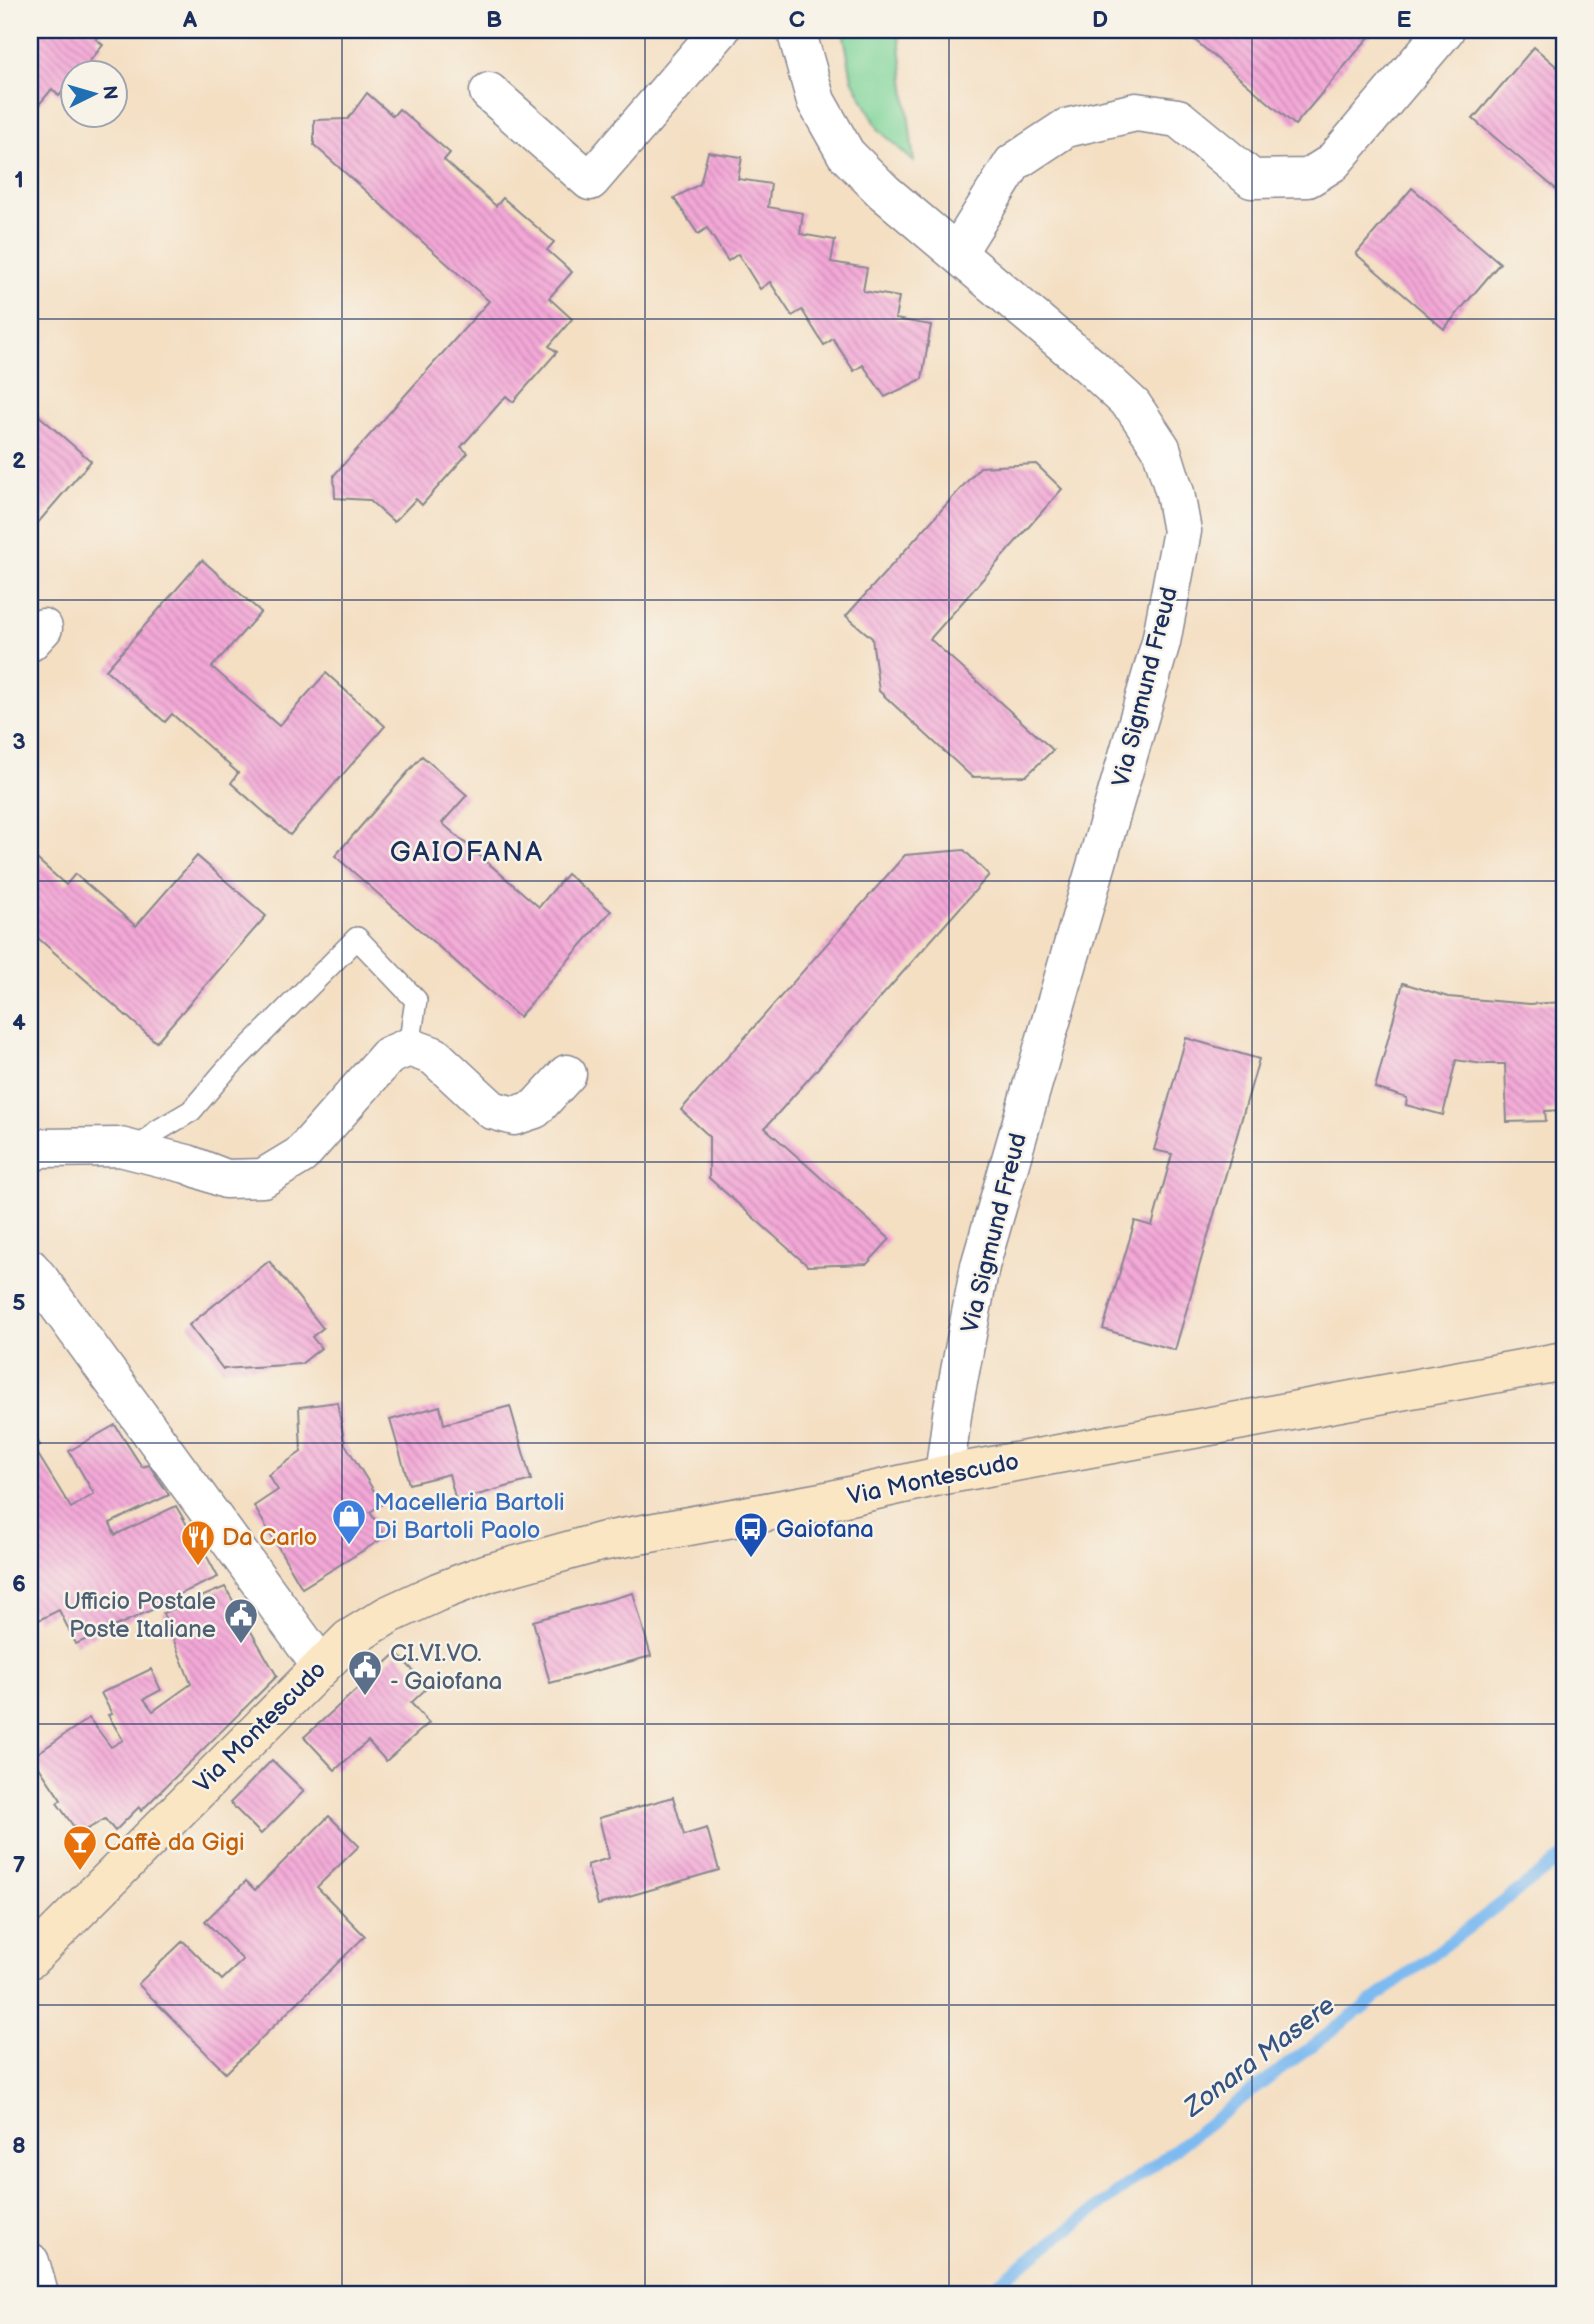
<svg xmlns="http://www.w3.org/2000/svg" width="1594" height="2324" font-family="'Balsamiq Sans',sans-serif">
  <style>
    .park { fill: #7dd498; stroke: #4c827b; stroke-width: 2 }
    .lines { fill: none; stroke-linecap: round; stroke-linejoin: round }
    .stream { stroke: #7dbaf0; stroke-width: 12 }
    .building { fill: url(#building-back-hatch) }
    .lane-casing { stroke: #888790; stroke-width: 24 }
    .street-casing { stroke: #888790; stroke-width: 41 }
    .secondary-casing { stroke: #888790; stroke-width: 41 }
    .lane { stroke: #fff; stroke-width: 21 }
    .street { stroke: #fff; stroke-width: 38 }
    .secondary { stroke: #fbe6c4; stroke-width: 38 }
    .grid { fill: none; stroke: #1b2f5e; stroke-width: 2; stroke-opacity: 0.55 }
    .labels { text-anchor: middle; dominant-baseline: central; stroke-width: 5; stroke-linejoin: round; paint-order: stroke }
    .street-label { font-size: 24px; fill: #1b2f5e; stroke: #f7f3e8 }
    .shop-label { font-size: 24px; fill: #366cbe; stroke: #f7f3e8; text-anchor: start }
    .transit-label { font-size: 24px; fill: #164399; stroke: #f7f3e8; text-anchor: start }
    .food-label { font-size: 24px; fill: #c56008; stroke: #f7f3e8; text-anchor: start }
    .service-label { font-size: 24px; fill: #4e5e75; stroke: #f7f3e8; text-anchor: end }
    .water-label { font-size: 26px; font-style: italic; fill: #345282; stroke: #f7f3e8 }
    .quarter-label { font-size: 28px; letter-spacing: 2px; fill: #1b2f5e; stroke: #f7f3e8 }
    .neatline { fill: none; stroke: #1b2f5e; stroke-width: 2.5 }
    .grid-label { font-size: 23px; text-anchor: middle; font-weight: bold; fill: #1b2f5e }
  </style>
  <defs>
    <pattern id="building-back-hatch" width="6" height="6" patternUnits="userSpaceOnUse" patternTransform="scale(1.75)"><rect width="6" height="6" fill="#f4a8d7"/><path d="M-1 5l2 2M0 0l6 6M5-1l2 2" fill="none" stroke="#c589b2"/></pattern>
  </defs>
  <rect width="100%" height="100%" fill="#f7f3e8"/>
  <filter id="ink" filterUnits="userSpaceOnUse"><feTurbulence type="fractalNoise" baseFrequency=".0143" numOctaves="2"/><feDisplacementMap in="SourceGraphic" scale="14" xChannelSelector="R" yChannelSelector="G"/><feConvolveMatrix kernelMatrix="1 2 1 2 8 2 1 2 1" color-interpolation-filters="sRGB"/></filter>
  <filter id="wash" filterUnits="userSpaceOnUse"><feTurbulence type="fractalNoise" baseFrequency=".00686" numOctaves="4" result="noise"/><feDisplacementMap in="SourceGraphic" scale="28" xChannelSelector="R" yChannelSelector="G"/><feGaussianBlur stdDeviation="1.57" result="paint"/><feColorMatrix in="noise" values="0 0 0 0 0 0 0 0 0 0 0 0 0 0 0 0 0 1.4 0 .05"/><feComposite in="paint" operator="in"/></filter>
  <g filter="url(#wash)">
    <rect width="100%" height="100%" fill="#f4dfc3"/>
    <!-- park -->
    <polygon class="park" points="843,30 898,30 914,162 879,130 852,79"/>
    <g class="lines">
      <!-- stream -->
      <polyline class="stream" points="983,2294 1564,1856"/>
    </g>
    <g id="blocks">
      <!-- building -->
      <g class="building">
        <polygon points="30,30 104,30 96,39 103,45 79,74 74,74 74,79 59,96 52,89 30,115"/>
        <polygon points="1183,30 1375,30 1295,125"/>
        <polygon points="1534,47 1564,73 1563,195 1473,119"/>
        <polygon points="367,93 393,116 399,109 450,153 444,160 496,206 503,198 554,242 547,250 572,272 549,298 572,319 549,346 557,352 513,402 506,396 461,447 468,453 422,505 416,499 394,522 369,500 335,498 334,475 489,301 314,145 314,120 348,119"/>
        <polygon points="708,152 742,157 738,179 771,184 768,207 803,213 800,234 835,240 831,262 867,268 863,291 899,297 895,319 931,325 922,379 885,397 863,365 854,371 833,339 824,345 802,310 792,316 770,282 760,289 738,254 728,261 707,228 698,234 674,198 700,184"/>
        <polygon points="1412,188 1500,263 1444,329 1356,254"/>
        <polygon points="30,408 91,461 30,532"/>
        <polygon points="1036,464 1062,489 930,639 1053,750 1026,776 972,777 879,691 872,638 846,616 980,467"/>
        <polygon points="202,560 261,612 212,667 279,726 326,673 385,726 290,835 231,783 238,773 172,714 165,722 106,670"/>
        <polygon points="422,756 467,795 442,823 539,907 567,874 611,911 519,1017 335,856"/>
        <polygon points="964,850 989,875 765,1128 890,1239 867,1264 808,1266 709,1178 709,1136 681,1110 905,855"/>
        <polygon points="30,853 66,885 75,874 136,926 197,856 266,916 156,1042 30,931"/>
        <polygon points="1403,983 1448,997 1530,1004 1564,1002 1564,1110 1545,1111 1546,1121 1507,1122 1505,1064 1483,1064 1456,1060 1443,1115 1406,1105 1407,1098 1375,1088"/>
        <polygon points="1186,1038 1259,1059 1175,1350 1103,1329 1135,1221 1152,1226 1172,1154 1154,1150"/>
        <polygon points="269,1261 323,1328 312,1337 321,1348 301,1364 223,1369 189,1325"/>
        <polygon points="337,1402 345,1444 382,1504 370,1512 385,1537 302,1588 254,1506 278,1490 268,1475 301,1452 299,1407"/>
        <polygon points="440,1406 444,1424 510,1406 531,1480 456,1501 449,1474 409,1484 390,1420"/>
        <polygon points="115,1425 142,1467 149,1465 169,1495 110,1523 115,1535 176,1506 195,1539 197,1538 218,1577 164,1601 165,1604 76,1644 59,1610 37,1621 30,1606 30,1564 33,1563 30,1557 30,1429 40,1445 34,1448 71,1508 94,1494 69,1451"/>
        <polygon points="225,1587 277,1676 141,1811 139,1807 115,1831 105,1819 79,1834 57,1803 61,1800 32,1757 89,1718 111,1747 123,1740 108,1715 112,1714 101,1693 151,1669 161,1690 144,1699 153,1711 191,1684 163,1613"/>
        <polygon points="633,1593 651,1656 550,1683 533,1621"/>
        <polygon points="397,1653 428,1687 411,1703 429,1723 386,1761 368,1741 335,1770 304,1737"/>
        <polygon points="272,1760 304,1791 261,1834 230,1803"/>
        <polygon points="673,1797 684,1835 707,1828 719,1870 598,1905 587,1865 609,1858 599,1818"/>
        <polygon points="329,1816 359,1846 317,1887 365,1936 226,2073 138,1984 183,1941 222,1980 243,1960 205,1921 246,1881 255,1890"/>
      </g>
    </g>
  </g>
  <g filter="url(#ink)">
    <use href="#blocks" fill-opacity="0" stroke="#888790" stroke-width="2"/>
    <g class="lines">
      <!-- lane casing -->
      <g class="lane-casing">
        <polyline id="lane" points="136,1152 157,1131 191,1111 225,1071 357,938 416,1000 409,1047"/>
      </g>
      <!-- street casing -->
      <g class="street-casing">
        <g id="street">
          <polyline points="796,30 816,101 846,154 884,192 1089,365 1133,406 1161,448 1175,493 1182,531 1161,642 980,1266 953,1408 944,1475"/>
          <polyline points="489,92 590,181 720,30"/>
          <polyline points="957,253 1013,163 1066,128 1136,112 1178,118 1252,179 1308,178 1332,163 1445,30"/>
          <polyline points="30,642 43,628"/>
          <polyline points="30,1154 40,1148 120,1147 187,1164 226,1179 263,1178 301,1155 388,1056 409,1047 434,1056 492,1110 514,1116 535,1109 567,1074"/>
          <polyline points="30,1268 40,1280 321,1666"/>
          <polyline points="30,2262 39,2294"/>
        </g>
      </g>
      <!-- secondary casing -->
      <g class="secondary-casing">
        <polyline id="secondary" points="30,1959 349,1639 388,1615 438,1592 488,1573 600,1542 827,1501 944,1475 1564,1361"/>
      </g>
      <!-- lane -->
      <use href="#lane" class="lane"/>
      <!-- street -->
      <use href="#street" class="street"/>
      <!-- secondary -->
      <use href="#secondary" class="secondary"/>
    </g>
  </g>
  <!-- grid -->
  <path class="grid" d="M342,30V2294M645,30V2294M949,30V2294M1252,30V2294M30,319H1564M30,600H1564M30,881H1564M30,1162H1564M30,1443H1564M30,1724H1564M30,2005H1564"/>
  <!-- icons -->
  <defs>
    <g id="shop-pin" transform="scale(1.75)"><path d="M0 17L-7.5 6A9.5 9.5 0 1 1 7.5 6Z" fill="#3f7fe0" stroke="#f7f3e8"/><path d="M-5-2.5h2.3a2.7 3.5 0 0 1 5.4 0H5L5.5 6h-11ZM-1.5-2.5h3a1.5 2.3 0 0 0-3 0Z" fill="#fff"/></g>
    <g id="bus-pin" transform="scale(1.75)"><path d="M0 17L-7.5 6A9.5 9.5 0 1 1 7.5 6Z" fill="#1a4fb4" stroke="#f7f3e8"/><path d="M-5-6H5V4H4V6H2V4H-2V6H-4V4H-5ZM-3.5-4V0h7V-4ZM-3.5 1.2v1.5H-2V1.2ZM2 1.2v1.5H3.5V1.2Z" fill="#fff"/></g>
    <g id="restaurant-pin" transform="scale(1.75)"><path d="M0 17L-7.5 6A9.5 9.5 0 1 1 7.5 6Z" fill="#e8710a" stroke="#f7f3e8"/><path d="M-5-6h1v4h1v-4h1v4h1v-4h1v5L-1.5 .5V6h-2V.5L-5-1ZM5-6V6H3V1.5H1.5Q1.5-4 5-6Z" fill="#fff"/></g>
    <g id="civic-pin" transform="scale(1.75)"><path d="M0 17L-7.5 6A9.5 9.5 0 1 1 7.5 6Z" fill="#5c6f8a" stroke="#f7f3e8"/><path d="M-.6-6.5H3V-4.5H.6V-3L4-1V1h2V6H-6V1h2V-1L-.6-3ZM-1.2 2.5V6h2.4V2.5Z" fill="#fff"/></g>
    <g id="bar-pin" transform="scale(1.75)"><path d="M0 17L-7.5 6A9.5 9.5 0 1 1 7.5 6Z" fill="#e8710a" stroke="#f7f3e8"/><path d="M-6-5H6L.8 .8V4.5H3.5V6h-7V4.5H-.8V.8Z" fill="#fff"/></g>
  </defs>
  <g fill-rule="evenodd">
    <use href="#shop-pin" x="349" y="1516"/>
    <use href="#bus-pin" x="751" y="1529"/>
    <use href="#restaurant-pin" x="198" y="1537"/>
    <use href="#civic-pin" x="241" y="1615"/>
    <use href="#civic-pin" x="365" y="1667"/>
    <use href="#bar-pin" x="80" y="1842"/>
  </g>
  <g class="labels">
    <!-- street labels -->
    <g class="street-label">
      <text transform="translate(1145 687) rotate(-76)">Via Sigmund Freud</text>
      <text transform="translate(994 1233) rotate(-76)">Via Sigmund Freud</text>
      <text transform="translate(933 1479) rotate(-12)">Via Montescudo</text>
      <text transform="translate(260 1727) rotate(-45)">Via Montescudo</text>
    </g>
    <!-- shop labels -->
    <g class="shop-label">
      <text x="374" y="1502">Macelleria Bartoli<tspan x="374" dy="28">Di Bartoli Paolo</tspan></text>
    </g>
    <!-- transit labels -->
    <g class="transit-label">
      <text x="776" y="1529">Gaiofana</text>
    </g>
    <!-- food labels -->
    <g class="food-label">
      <text x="222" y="1537">Da Carlo</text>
      <text x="104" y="1842">Caffè da Gigi</text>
    </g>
    <!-- service labels -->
    <g class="service-label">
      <text x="216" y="1601">Ufficio Postale<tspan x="216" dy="28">Poste Italiane</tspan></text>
      <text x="390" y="1653" text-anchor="start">CI.VI.VO.<tspan x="390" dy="28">- Gaiofana</tspan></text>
    </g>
    <!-- water labels -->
    <g class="water-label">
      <text transform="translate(1260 2057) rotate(-37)">Zonara Masere</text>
    </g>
    <!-- quarter labels -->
    <g class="quarter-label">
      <text x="467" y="852">GAIOFANA</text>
    </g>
  </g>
  <!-- margin -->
  <rect width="1594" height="2324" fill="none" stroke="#f7f3e8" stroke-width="77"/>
  <!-- north arrow -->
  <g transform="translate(94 94) rotate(85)"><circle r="33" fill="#f7f3e8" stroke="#9fa5b1" stroke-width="2"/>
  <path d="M0-5L12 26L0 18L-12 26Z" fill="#1f6fb2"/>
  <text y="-10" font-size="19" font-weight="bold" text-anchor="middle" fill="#1b2f5e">N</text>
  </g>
  <rect x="38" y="38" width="1518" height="2248" class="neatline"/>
  <g class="grid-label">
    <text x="190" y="27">A</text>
    <text x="494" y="27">B</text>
    <text x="797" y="27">C</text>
    <text x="1100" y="27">D</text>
    <text x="1404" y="27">E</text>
    <text x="19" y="187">1</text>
    <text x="19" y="468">2</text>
    <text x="19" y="749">3</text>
    <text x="19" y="1030">4</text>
    <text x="19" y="1310">5</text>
    <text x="19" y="1591">6</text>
    <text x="19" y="1872">7</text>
    <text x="19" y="2153">8</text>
  </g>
</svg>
